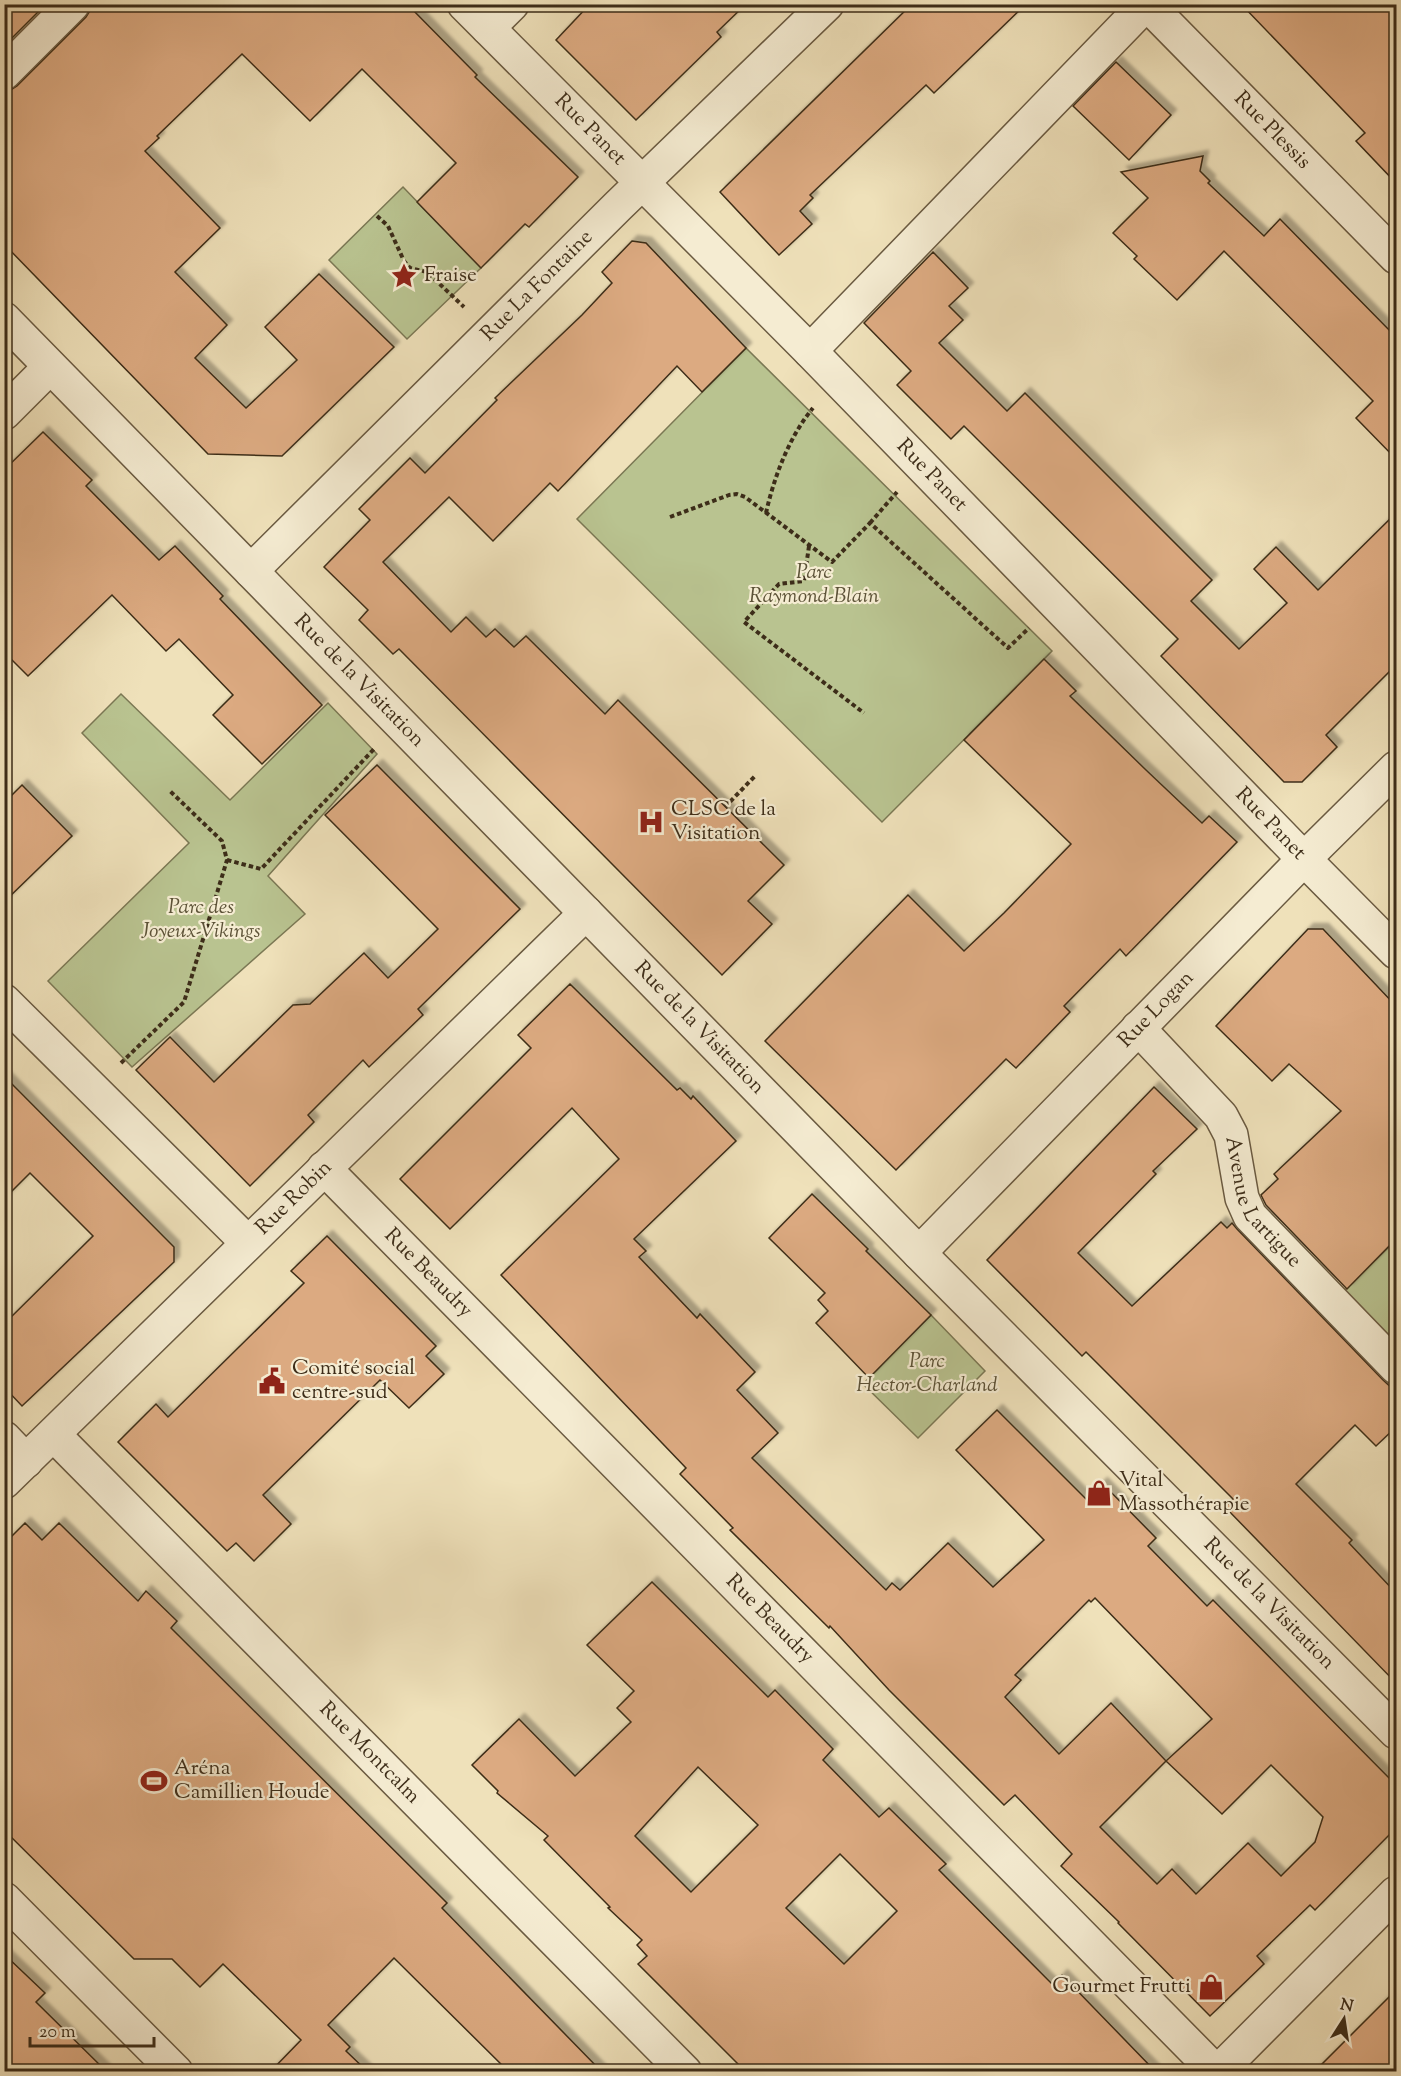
<svg xmlns="http://www.w3.org/2000/svg" width="1401" height="2076" font-family="'Sorts Mill Goudy',serif">
  <style>
    .green { fill: #b9c390; stroke: #7b7854; stroke-width: 1.5 }
    .building { fill: #dcaa81; stroke: #3d2d19; stroke-width: 1.5; fill-rule: evenodd; filter: url(#shadow) }
    .lines { fill: none; stroke-linecap: round; stroke-linejoin: round }
    .minor-casing { stroke: #6a5a41; stroke-width: 36 }
    .path { stroke: #3d2d19; stroke-width: 4; stroke-dasharray: 4.5 3; stroke-linecap: butt }
    .minor { stroke: #f5ecd2; stroke-width: 33 }
    .labels { text-anchor: middle; dominant-baseline: central; stroke-width: 4.5; stroke-linejoin: round; paint-order: stroke }
    .street-label { font-size: 21px; fill: #3d2d19; stroke: #f5ecd2 }
    .poi-label { font-size: 21px; fill: #3d2d19; stroke: #f5ecd2; text-anchor: start }
    .park-label { font-size: 21px; font-style: italic; fill: #5c5237; stroke: #f5ecd2 }
  </style>
  <defs>
    <filter id="shadow"><feDropShadow dx="5.5" dy="-5.5" stdDeviation="1.5" flood-color="#0004"/></filter>
  </defs>
  <rect width="100%" height="100%" fill="#efe1ba"/>
  <filter id="stains"><feTurbulence type="fractalNoise" baseFrequency=".00333" numOctaves="4"/><feColorMatrix values="0 0 0 0 .2 0 0 0 0 .09 0 0 0 0 .02 0 0 0 .5 -.17"/></filter>
  <radialGradient id="worn" r=".72"><stop offset=".6" stop-color="#630" stop-opacity="0"/><stop offset="1" stop-color="#630" stop-opacity=".3"/></radialGradient>
  <!-- green -->
  <g class="green">
    <polygon points="403,187 481,268 407,339 329,260"/>
    <polygon points="746,348 1052,651 882,822 577,519"/>
    <polygon points="121,694 230,800 328,703 377,754 268,876 305,914 132,1067 48,981 189,843 82,733"/>
    <polygon points="1396,1240 1396,1344 1344,1291"/>
    <polygon points="931,1315 985,1371 918,1438 863,1384"/>
  </g>
  <!-- building -->
  <g class="building">
    <polygon points="4,4 46,4 4,46"/>
    <polygon points="91,4 407,4 477,75 475,77 578,177 529,227 525,224 481,268 417,202 456,163 362,69 310,121 242,54 157,136 159,138 145,151 220,228 175,272 227,325 195,358 246,408 297,360 265,327 319,274 394,347 282,456 208,454 4,244 4,91 9,91 17,86 86,17 91,9"/>
    <polygon points="590,4 611,6 613,4 746,4 717,32 721,37 636,120 556,40"/>
    <polygon points="912,4 1026,4 934,93 926,85 810,195 813,198 800,211 812,224 779,255 720,192"/>
    <polygon points="1241,4 1396,4 1396,183 1356,141 1365,133"/>
    <polygon points="1116,62 1171,115 1129,160 1073,106"/>
    <polygon points="1203,156 1200,171 1210,181 1208,183 1264,236 1280,219 1396,337 1396,459 1356,418 1373,401 1224,251 1177,300 1134,259 1137,256 1113,233 1148,198 1121,172"/>
    <polygon points="632,241 646,243 746,348 702,392 677,366 558,491 550,483 493,541 449,497 383,562 451,632 466,617 486,637 495,629 514,647 526,636 605,714 618,700 784,865 748,901 772,924 722,975 399,649 393,654 359,620 368,610 324,567 370,520 359,509 410,458 425,473 497,400 495,398 582,315 612,283 602,272"/>
    <polygon points="933,252 968,288 949,306 963,320 939,343 1007,411 1025,393 1212,580 1191,601 1239,649 1287,603 1254,569 1276,547 1318,590 1396,513 1396,665 1326,735 1337,747 1302,782 1284,782 1161,656 1178,639 964,426 951,439 897,385 911,371 864,323"/>
    <polygon points="43,432 92,480 86,486 159,560 175,546 223,596 220,599 322,705 262,764 213,715 233,695 179,639 166,651 112,595 28,676 4,652 4,470"/>
    <polygon points="1044,659 1076,691 1070,696 1146,770 1202,823 1209,816 1237,842 1126,956 1120,949 1064,1006 1070,1012 1016,1068 1006,1059 896,1170 765,1041 908,895 964,951 1004,913 1071,844 964,740"/>
    <polygon points="377,765 520,909 418,1009 423,1015 369,1067 363,1060 308,1115 314,1122 250,1186 136,1070 170,1037 214,1082 293,1005 310,1004 364,953 388,978 438,929 325,815"/>
    <polygon points="22,785 72,836 4,902 4,803"/>
    <polygon points="1308,929 1323,929 1396,1006 1396,1239 1347,1289 1266,1205 1261,1195 1278,1179 1274,1174 1341,1111 1289,1064 1272,1081 1216,1026"/>
    <path d="M570,984L677,1090L680,1088L691,1099L693,1096L736,1141L634,1239L646,1251L639,1257L697,1318L700,1314L755,1372L737,1390L778,1433L752,1458L886,1590L892,1583L900,1590L948,1543L993,1587L1044,1540L956,1450L997,1410L1086,1499L1102,1483L1156,1538L1148,1546L1207,1606L1213,1600L1396,1785V1828L1315,1910L1310,1905L1257,1956L1264,1964L1210,2016L1118,1923L1119,1922L1061,1866L1072,1854L1015,1795L1004,1805L889,1690L830,1626L829,1628L730,1530L733,1528L680,1474L686,1468L501,1275L619,1159L572,1108L450,1229L400,1179L531,1048L518,1035ZM1095,1598L1212,1719L1166,1761L1111,1703L1059,1754L1005,1697L1021,1680L1015,1675L1089,1600L1091,1602ZM1166,1761L1222,1814L1271,1765L1323,1817L1315,1842L1281,1876L1248,1843L1196,1894L1172,1869L1157,1884L1100,1827Z"/>
    <polygon points="4,1076 174,1247 174,1262 22,1406 4,1387 4,1324 93,1236 30,1173 4,1199"/>
    <polygon points="1154,1087 1197,1129 1153,1171 1156,1174 1078,1253 1132,1306 1221,1222 1227,1228 1232,1223 1237,1229 1383,1380 1396,1392 1396,1427 1376,1446 1355,1425 1296,1484 1352,1540 1349,1543 1396,1593 1396,1683 1225,1507 1233,1499 1086,1352 1082,1356 987,1260"/>
    <polygon points="812,1194 868,1249 866,1251 931,1315 869,1378 816,1323 828,1311 818,1300 825,1293 769,1238"/>
    <polygon points="327,1236 436,1346 426,1356 444,1374 409,1408 380,1380 263,1495 291,1524 254,1561 236,1543 227,1551 118,1442 156,1404 168,1417 304,1283 291,1271"/>
    <polygon points="25,1523 42,1540 59,1523 138,1601 146,1591 177,1621 171,1628 447,1903 442,1908 602,2072 509,2072 394,1958 328,2025 350,2047 346,2051 368,2072 270,2072 301,2040 223,1964 200,1987 172,1959 134,1959 4,1830 4,1544"/>
    <path d="M652,1582L768,1697L775,1690L833,1749L823,1760L879,1817L889,1808L946,1864L939,1870L1053,1985L1062,1975L1156,2072H746L638,1964L647,1956L637,1945L642,1940L608,1908L610,1907L544,1840L548,1836L497,1793L498,1791L472,1765L519,1719L575,1776L631,1722L617,1708L634,1691L587,1645ZM698,1767L758,1825L691,1892L635,1836ZM840,1854L897,1911L844,1964L786,1908Z"/>
    <polygon points="4,1954 45,1993 36,2002 107,2072 4,2072"/>
    <polygon points="1396,1990 1396,2072 1314,2072"/>
  </g>
  <g class="lines">
    <!-- minor casing -->
    <g class="minor-casing">
      <g id="minor">
        <path id="s1" d="M464,4L810,351L1304,859L1396,952"/>
        <path id="s2" d="M1147,4L1396,257"/>
        <polyline points="488,28 512,4"/>
        <polyline points="4,73 73,4"/>
        <path id="s3" d="M4,319L919,1253L1396,1732"/>
        <polyline points="810,351 1146,4"/>
        <polyline points="4,413 50,367"/>
        <path id="s4" d="M251,571L618,206L827,4"/>
        <polyline points="4,1001 248,1243"/>
        <path id="s5" d="M1138,1028L1221,1116L1231,1135L1242,1198L1250,1216L1396,1367"/>
        <path id="s6" d="M324,1168L1216,2072"/>
        <path id="s7" d="M919,1253L1304,859L1396,768"/>
        <path id="s8" d="M54,1435L685,2072"/>
        <polyline points="4,1438 26,1461"/>
        <path id="s9" d="M4,1482L586,913"/>
        <polyline points="4,1899 176,2072"/>
        <polyline points="1218,2072 1396,1893"/>
      </g>
    </g>
    <!-- path -->
    <g class="path">
      <polyline points="377,216 388,226 404,261 410,268 427,272 464,307"/>
      <path d="M766,513C774,477 789,437 813,408"/>
      <polyline points="670,517 729,495 737,494 745,497 832,562 870,523 1008,648 1029,628"/>
      <polyline points="870,523 897,492"/>
      <polyline points="809,546 804,581 779,584 744,622 864,713"/>
      <polyline points="725,807 755,776"/>
      <polyline points="227,860 261,869 374,749"/>
      <polyline points="121,1063 184,1002 227,860 222,841 169,790"/>
    </g>
    <!-- minor -->
    <use href="#minor" class="minor"/>
  </g>
  <!-- icons -->
  <defs>
    <g id="sight-bare" transform="scale(2.07)"><path d="M0-6L1.8-2.2L6-1.7L2.9 1.2L3.7 5.4L0 3.3L-3.7 5.4L-2.9 1.2L-6-1.7L-1.8-2.2Z" fill="#8f2418" stroke="#f5ecd2" stroke-width="2.5" paint-order="stroke"/></g>
    <g id="hospital-bare" transform="scale(2.07)"><path d="M-5-5h3v3.5h4V-5h3V5h-3V1.5h-4V5h-3Z" fill="#8f2418" stroke="#f5ecd2" stroke-width="2.5" paint-order="stroke"/></g>
    <g id="civic-bare" transform="scale(2.07)"><path d="M-.6-6.5H3V-4.5H.6V-3L4-1V1h2V6H-6V1h2V-1L-.6-3ZM-1.2 2.5V6h2.4V2.5Z" fill="#8f2418" stroke="#f5ecd2" stroke-width="2.5" paint-order="stroke"/></g>
    <g id="shop-bare" transform="scale(2.07)"><path d="M-5-2.5h2.3a2.7 3.5 0 0 1 5.4 0H5L5.5 6h-11ZM-1.5-2.5h3a1.5 2.3 0 0 0-3 0Z" fill="#8f2418" stroke="#f5ecd2" stroke-width="2.5" paint-order="stroke"/></g>
    <g id="stadium-bare" transform="scale(2.07)"><path d="M0-5a6.5 5 0 1 0 0 10a6.5 5 0 1 0 0-10ZM-3.5-1.8h7v3.6h-7Z" fill="#8f2418" stroke="#f5ecd2" stroke-width="2.5" paint-order="stroke"/></g>
  </defs>
  <g fill-rule="evenodd">
    <use href="#sight-bare" x="404" y="276"/>
    <use href="#hospital-bare" x="651" y="822"/>
    <use href="#civic-bare" x="272" y="1381"/>
    <use href="#shop-bare" x="1099" y="1493"/>
    <use href="#stadium-bare" x="154" y="1781"/>
    <use href="#shop-bare" x="1211" y="1987"/>
  </g>
  <g class="labels">
    <!-- street labels -->
    <g class="street-label">
      <text stroke="none"><textPath href="#s1" startOffset="178">Rue Panet</textPath></text>
      <text stroke="none"><textPath href="#s2" startOffset="178">Rue Plessis</textPath></text>
      <text stroke="none"><textPath href="#s4" startOffset="404">Rue La Fontaine</textPath></text>
      <text stroke="none"><textPath href="#s1" startOffset="664">Rue Panet</textPath></text>
      <text stroke="none"><textPath href="#s3" startOffset="507">Rue de la Visitation</textPath></text>
      <text stroke="none"><textPath href="#s1" startOffset="1150">Rue Panet</textPath></text>
      <text stroke="none"><textPath href="#s7" startOffset="340">Rue Logan</textPath></text>
      <text stroke="none"><textPath href="#s3" startOffset="993">Rue de la Visitation</textPath></text>
      <text stroke="none"><textPath href="#s9" startOffset="406">Rue Robin</textPath></text>
      <text stroke="none"><textPath href="#s5" startOffset="219">Avenue Lartigue</textPath></text>
      <text stroke="none"><textPath href="#s6" startOffset="148">Rue Beaudry</textPath></text>
      <text stroke="none"><textPath href="#s3" startOffset="1803">Rue de la Visitation</textPath></text>
      <text stroke="none"><textPath href="#s6" startOffset="634">Rue Beaudry</textPath></text>
      <text stroke="none"><textPath href="#s8" startOffset="448">Rue Montcalm</textPath></text>
    </g>
    <!-- poi labels -->
    <g class="poi-label">
      <text x="424" y="276">Fraise</text>
      <text x="671" y="810">CLSC de la<tspan x="671" dy="24">Visitation</tspan></text>
      <text x="292" y="1369">Comité social<tspan x="292" dy="24">centre-sud</tspan></text>
      <text x="1119" y="1481">Vital<tspan x="1119" dy="24">Massothérapie</tspan></text>
      <text x="174" y="1769">Aréna<tspan x="174" dy="24">Camillien Houde</tspan></text>
      <text x="1191" y="1987" text-anchor="end">Gourmet Frutti</text>
    </g>
    <!-- park labels -->
    <g class="park-label">
      <text x="814" y="573">Parc<tspan x="814" dy="24">Raymond-Blain</tspan></text>
      <text x="201" y="908">Parc des<tspan x="201" dy="24">Joyeux-Vikings</tspan></text>
      <text x="927" y="1362">Parc<tspan x="927" dy="24">Hector-Charland</tspan></text>
    </g>
  </g>
  <!-- margin -->
  <rect width="1401" height="2076" fill="none" stroke="#efe1ba" stroke-width="24"/>
  <rect x="6" y="6" width="1389" height="2064" fill="none" stroke="#3d2d19" stroke-width="3"/>
  <rect x="12" y="12" width="1377" height="2052" fill="none" stroke="#3d2d19" stroke-width="1.5"/>
  <!-- north arrow -->
  <g transform="translate(1344 2019) rotate(12)" stroke="#f5ecd2" stroke-width="4.5" paint-order="stroke">
  <path d="M0-4.5L10 22L0 15L-10 22Z" fill="#3d2d19"/>
  <text y="-9" font-size="16" font-weight="bold" text-anchor="middle" fill="#3d2d19">N</text>
  </g>
  <!-- scale -->
  <path d="M30 2037v9h124v-9" fill="none" stroke="#3d2d19" stroke-width="3"/>
  <text x="39" y="2037" font-size="18" fill="#3d2d19" stroke="#f5ecd2" stroke-width="4.5" paint-order="stroke">20 m</text>
  <rect width="100%" height="100%" filter="url(#stains)"/>
  <rect width="100%" height="100%" fill="url(#worn)"/>
</svg>
